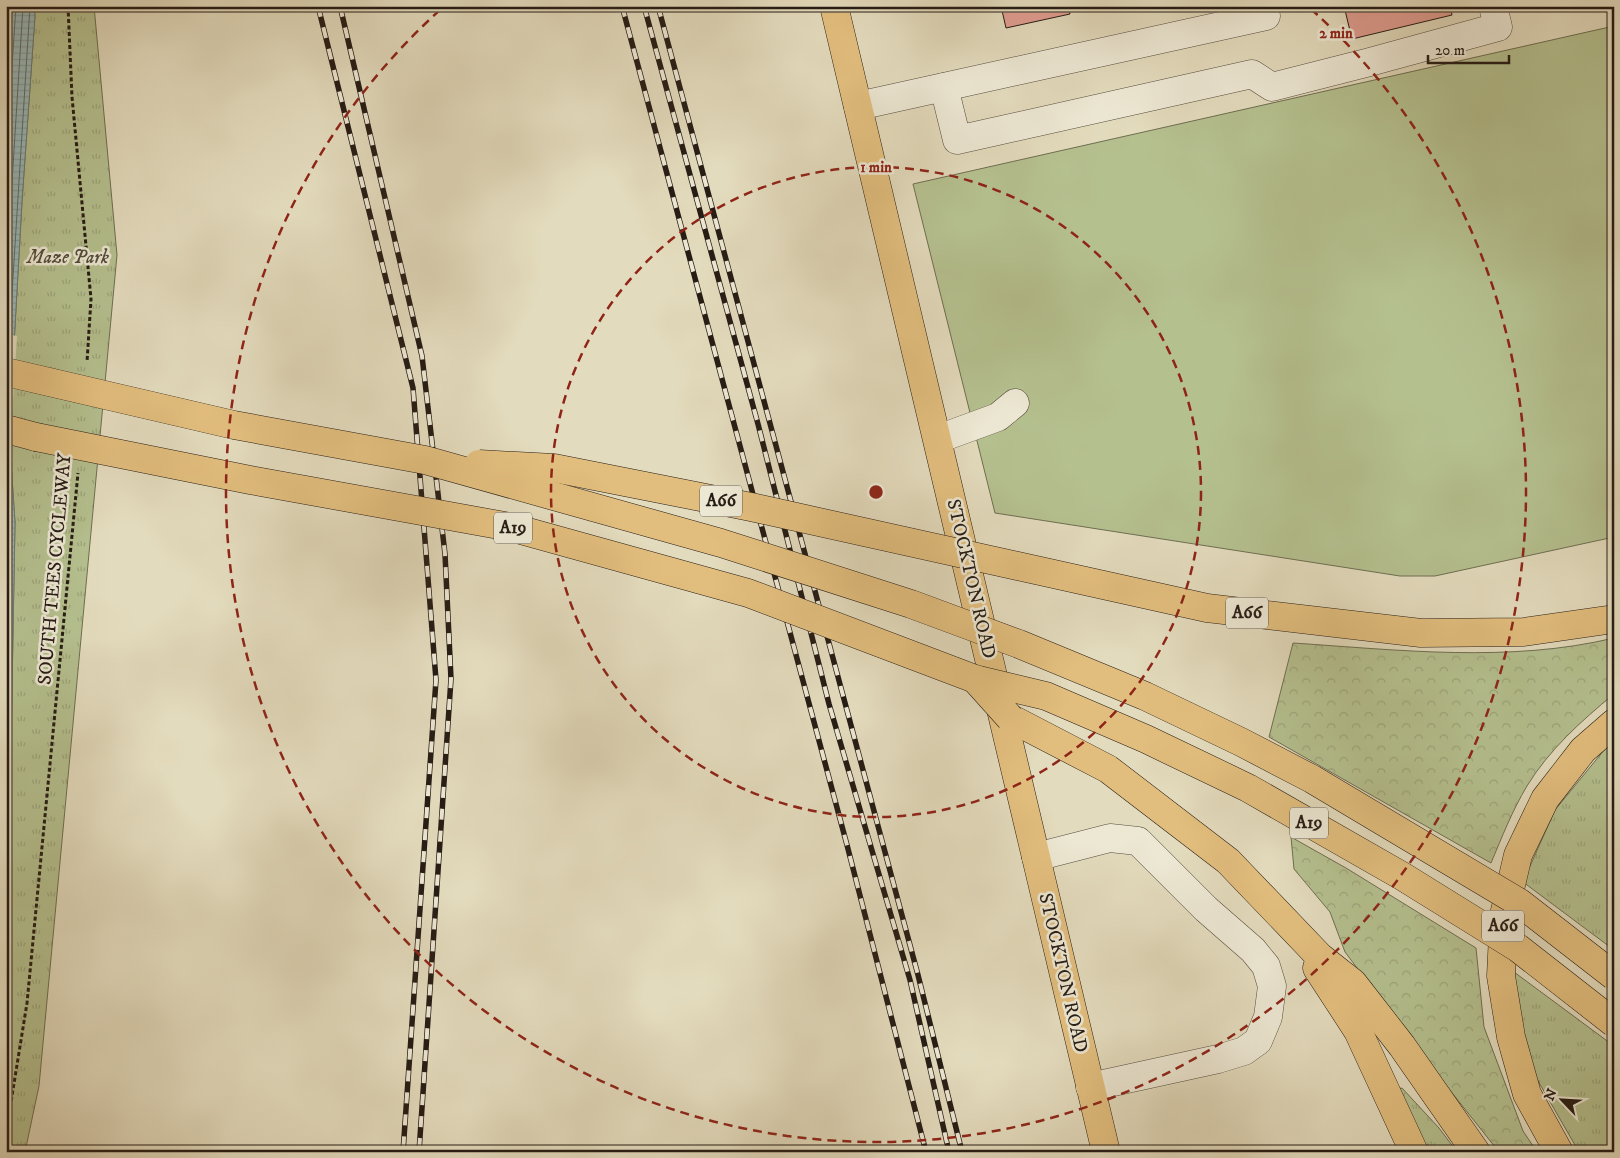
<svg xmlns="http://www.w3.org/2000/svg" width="1620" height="1158" font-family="'IM FELL DW Pica',serif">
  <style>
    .grass { fill: url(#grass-tufts); stroke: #6e6e52 }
    .forest { fill: url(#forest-crowns); stroke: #6e6e52 }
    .garden { fill: #b5c08f; stroke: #6e6e52 }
    .water { fill: url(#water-rules); stroke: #6a7a78 }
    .pier { fill: #e3dbbd }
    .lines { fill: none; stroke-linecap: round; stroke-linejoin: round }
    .shore { stroke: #5f6a68; stroke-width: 1 }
    .building { fill: #e09d91; stroke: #261c15 }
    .minor-casing { stroke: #554c3f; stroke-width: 29 }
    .major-casing { stroke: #261c15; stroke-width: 29 }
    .highway-casing { stroke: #261c15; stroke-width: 29 }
    .path { stroke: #261c15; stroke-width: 3; stroke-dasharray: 4 2.5; stroke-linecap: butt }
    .minor { stroke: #ede8d4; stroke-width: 28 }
    .major { stroke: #e2be7e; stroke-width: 28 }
    .highway { stroke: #e2be7e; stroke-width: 28 }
    .rail-casing { stroke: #261c15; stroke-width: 5.5 }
    .rail { stroke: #ede8d4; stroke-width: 4; stroke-dasharray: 11; stroke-linecap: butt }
    .highway-bridge-casing { stroke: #261c15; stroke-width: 29; stroke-linecap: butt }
    .highway-bridge { stroke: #e2be7e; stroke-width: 28 }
    .ring { fill: none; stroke: #8f2418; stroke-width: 2.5; stroke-dasharray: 9 6 }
    .labels { text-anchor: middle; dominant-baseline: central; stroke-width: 5; stroke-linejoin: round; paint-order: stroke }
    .shield { fill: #ede8d4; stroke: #62594e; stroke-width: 1 }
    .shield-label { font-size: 18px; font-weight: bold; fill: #261c15 }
    .park-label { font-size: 19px; font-style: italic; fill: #514d3a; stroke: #ede8d4 }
    .street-label { font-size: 19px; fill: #261c15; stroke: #ede8d4 }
    .centre { fill: #8f2418; stroke: #ede8d4; stroke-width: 2.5 }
    .ring-label { font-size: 15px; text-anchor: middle; font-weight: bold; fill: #8f2418; stroke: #ede8d4; stroke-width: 5; stroke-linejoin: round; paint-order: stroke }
  </style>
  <defs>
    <pattern id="grass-tufts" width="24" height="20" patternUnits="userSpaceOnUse" patternTransform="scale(1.25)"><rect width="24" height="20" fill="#b5c08f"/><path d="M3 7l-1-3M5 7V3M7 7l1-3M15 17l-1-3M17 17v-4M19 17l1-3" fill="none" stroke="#9ca47a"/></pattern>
    <pattern id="forest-crowns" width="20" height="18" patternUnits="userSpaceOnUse" patternTransform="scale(1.25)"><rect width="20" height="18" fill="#b5c08f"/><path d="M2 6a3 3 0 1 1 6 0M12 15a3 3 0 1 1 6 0" fill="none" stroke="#9ca47a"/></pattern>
    <pattern id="water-rules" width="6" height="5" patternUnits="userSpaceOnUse" patternTransform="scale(1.25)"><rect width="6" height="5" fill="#98b9ba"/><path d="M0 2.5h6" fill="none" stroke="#839e9f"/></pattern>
  </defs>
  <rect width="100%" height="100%" fill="#e3dbbd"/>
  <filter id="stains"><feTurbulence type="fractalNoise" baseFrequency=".004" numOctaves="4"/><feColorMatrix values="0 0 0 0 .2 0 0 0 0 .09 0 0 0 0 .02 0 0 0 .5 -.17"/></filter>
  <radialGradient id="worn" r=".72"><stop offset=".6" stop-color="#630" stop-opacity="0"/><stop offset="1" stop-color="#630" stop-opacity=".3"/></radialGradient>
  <!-- grass -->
  <g class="grass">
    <polygon points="34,6 94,6 117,255 39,1086 25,1152 6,1152 6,825 10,799 15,522 9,434 22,201 35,16"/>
    <polygon points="1614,738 1614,950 1523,882 1555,810"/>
    <polygon points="1514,972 1614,1046 1614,1152 1579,1152 1534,1074 1510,990"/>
    <polygon points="1402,1088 1439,1128 1457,1152 1428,1152 1396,1089"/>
  </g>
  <!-- forest -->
  <g class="forest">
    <path d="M1614,638V694C1581,721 1549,750 1527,786C1512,811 1502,837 1491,863L1269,737L1293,643C1399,650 1510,663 1614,638Z"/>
    <polygon points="1291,837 1346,868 1476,948 1484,1027 1523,1131 1537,1152 1499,1152 1433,1069 1345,952 1330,912 1294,869"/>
  </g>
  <!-- garden -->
  <polygon class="garden" points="1614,26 1614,537 1435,576 1400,576 995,513 913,184"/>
  <!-- water -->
  <polygon class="water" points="6,6 34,6 35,16 22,201 9,434 15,522 10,799 6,825"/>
  <!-- pier -->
  <polygon class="pier" points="6,334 17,336 11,434 13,462 6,461"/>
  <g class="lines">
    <!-- shore -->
    <g class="shore">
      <polyline points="6,158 16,6"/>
      <polyline points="6,279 23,6"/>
      <polyline points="8,357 30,6"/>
      <polyline points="6,470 10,523 6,754"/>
    </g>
  </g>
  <!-- building -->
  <g class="building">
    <polygon points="1001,6 1068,6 1070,14 1006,28"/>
    <polygon points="1344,6 1450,6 1452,15 1352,39"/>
  </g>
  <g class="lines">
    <!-- minor casing -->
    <g class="minor-casing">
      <g id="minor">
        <polyline points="944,87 957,140 1252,74 1272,87 1366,63 1498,27 1493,6"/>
        <polyline points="858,106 1266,16"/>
        <polyline points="938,439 998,417 1015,403"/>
        <polyline points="1036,857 1110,838 1138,841 1206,909 1253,950 1266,966 1272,986 1268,1017 1258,1041 1244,1051 1218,1059 1090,1087"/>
      </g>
    </g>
    <!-- major casing -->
    <g class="major-casing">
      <polyline id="major" points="834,6 1106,1152"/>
    </g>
    <!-- highway casing -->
    <g class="highway-casing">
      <g id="highway">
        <polyline points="6,429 36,437"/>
        <polyline points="1010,718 1108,769 1228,861 1320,957 1353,983 1402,1046 1476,1152"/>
        <polyline points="1320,958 1317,968 1358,1031 1414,1152"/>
        <polyline points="1559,1152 1527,1094 1511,1037 1501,976 1504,915 1518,855 1545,799 1583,750 1614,723"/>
      </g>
    </g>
    <!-- path -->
    <g class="path">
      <polyline points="68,6 72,97 91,299 87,362"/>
      <polyline points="6,1133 27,1003 78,473"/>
    </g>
    <!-- minor -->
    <use href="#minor" class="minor"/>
    <!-- major -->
    <use href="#major" class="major"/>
    <!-- highway -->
    <use href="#highway" class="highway"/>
    <!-- rail casing -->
    <g class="rail-casing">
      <g id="rail">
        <polyline points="318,6 413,388 436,680 403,1152"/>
        <polyline points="340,6 422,356 445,554 451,679 419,1152"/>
        <polyline points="622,6 847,845 926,1152"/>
        <polyline points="644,6 758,424 829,704 910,980 949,1152"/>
        <polyline points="658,6 918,975 962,1152"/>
      </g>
    </g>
    <!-- rail -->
    <use href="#rail" class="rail"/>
    <!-- highway-bridge casing -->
    <g class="highway-bridge-casing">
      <g id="highway-bridge">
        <polyline points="6,372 234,425 425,460 721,543 911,604 1019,644 1145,696 1241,742 1312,779 1520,903 1614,976"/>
        <polyline points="36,437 250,480 510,527 748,593 975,679 1046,696 1146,739 1248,788 1402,876 1518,948 1614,1023"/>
        <polyline points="479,464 554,468 751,507 1207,608 1421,633 1524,632 1614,619"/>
        <polyline points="975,679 1010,718"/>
      </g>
    </g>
    <!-- highway-bridge -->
    <use href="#highway-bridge" class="highway-bridge"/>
  </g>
  <!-- distance rings -->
  <g class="ring">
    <circle cx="876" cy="492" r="325"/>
    <path d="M1311 9A650 650 0 1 1 441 9"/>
  </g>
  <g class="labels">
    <!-- shield labels -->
    <g class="shield">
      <rect x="700" y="485.5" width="42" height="31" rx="4"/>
      <rect x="494" y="512.5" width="38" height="31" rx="4"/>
      <rect x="1226" y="597.5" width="42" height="31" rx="4"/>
      <rect x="1290" y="807.5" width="38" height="31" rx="4"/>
      <rect x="1482" y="910.5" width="42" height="31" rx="4"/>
    </g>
    <g class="shield-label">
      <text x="721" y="501">A66</text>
      <text x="513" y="528">A19</text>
      <text x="1247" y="613">A66</text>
      <text x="1309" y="823">A19</text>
      <text x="1503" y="926">A66</text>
    </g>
    <!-- park labels -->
    <g class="park-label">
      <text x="68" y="257">Maze Park</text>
    </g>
    <!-- street labels -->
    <g class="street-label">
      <text transform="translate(55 569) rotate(-85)">SOUTH TEES CYCLEWAY</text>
      <text transform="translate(971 579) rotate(77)">STOCKTON ROAD</text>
      <text transform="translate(1063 973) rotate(77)">STOCKTON ROAD</text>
    </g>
  </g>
  <circle cx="876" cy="492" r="8" class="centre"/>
  <g class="ring-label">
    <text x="1336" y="38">2 min</text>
    <text x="876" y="172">1 min</text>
  </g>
  <!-- margin -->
  <rect width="1620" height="1158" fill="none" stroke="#e3dbbd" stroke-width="25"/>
  <rect x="8" y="8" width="1605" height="1143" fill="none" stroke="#261c15" stroke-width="2.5"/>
  <rect x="12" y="12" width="1595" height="1133" fill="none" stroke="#261c15"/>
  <!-- north arrow -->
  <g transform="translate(1562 1100) rotate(295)" stroke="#ede8d4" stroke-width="4" paint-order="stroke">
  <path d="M0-4L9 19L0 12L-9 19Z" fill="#261c15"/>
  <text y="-8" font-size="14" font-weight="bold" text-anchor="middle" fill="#261c15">N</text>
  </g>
  <!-- scale -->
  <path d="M1428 55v8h81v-8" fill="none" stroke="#261c15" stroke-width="2.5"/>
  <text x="1435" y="55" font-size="15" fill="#261c15" stroke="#ede8d4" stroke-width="4" paint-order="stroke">20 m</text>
  <rect width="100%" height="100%" filter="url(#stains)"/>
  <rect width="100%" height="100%" fill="url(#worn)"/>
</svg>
